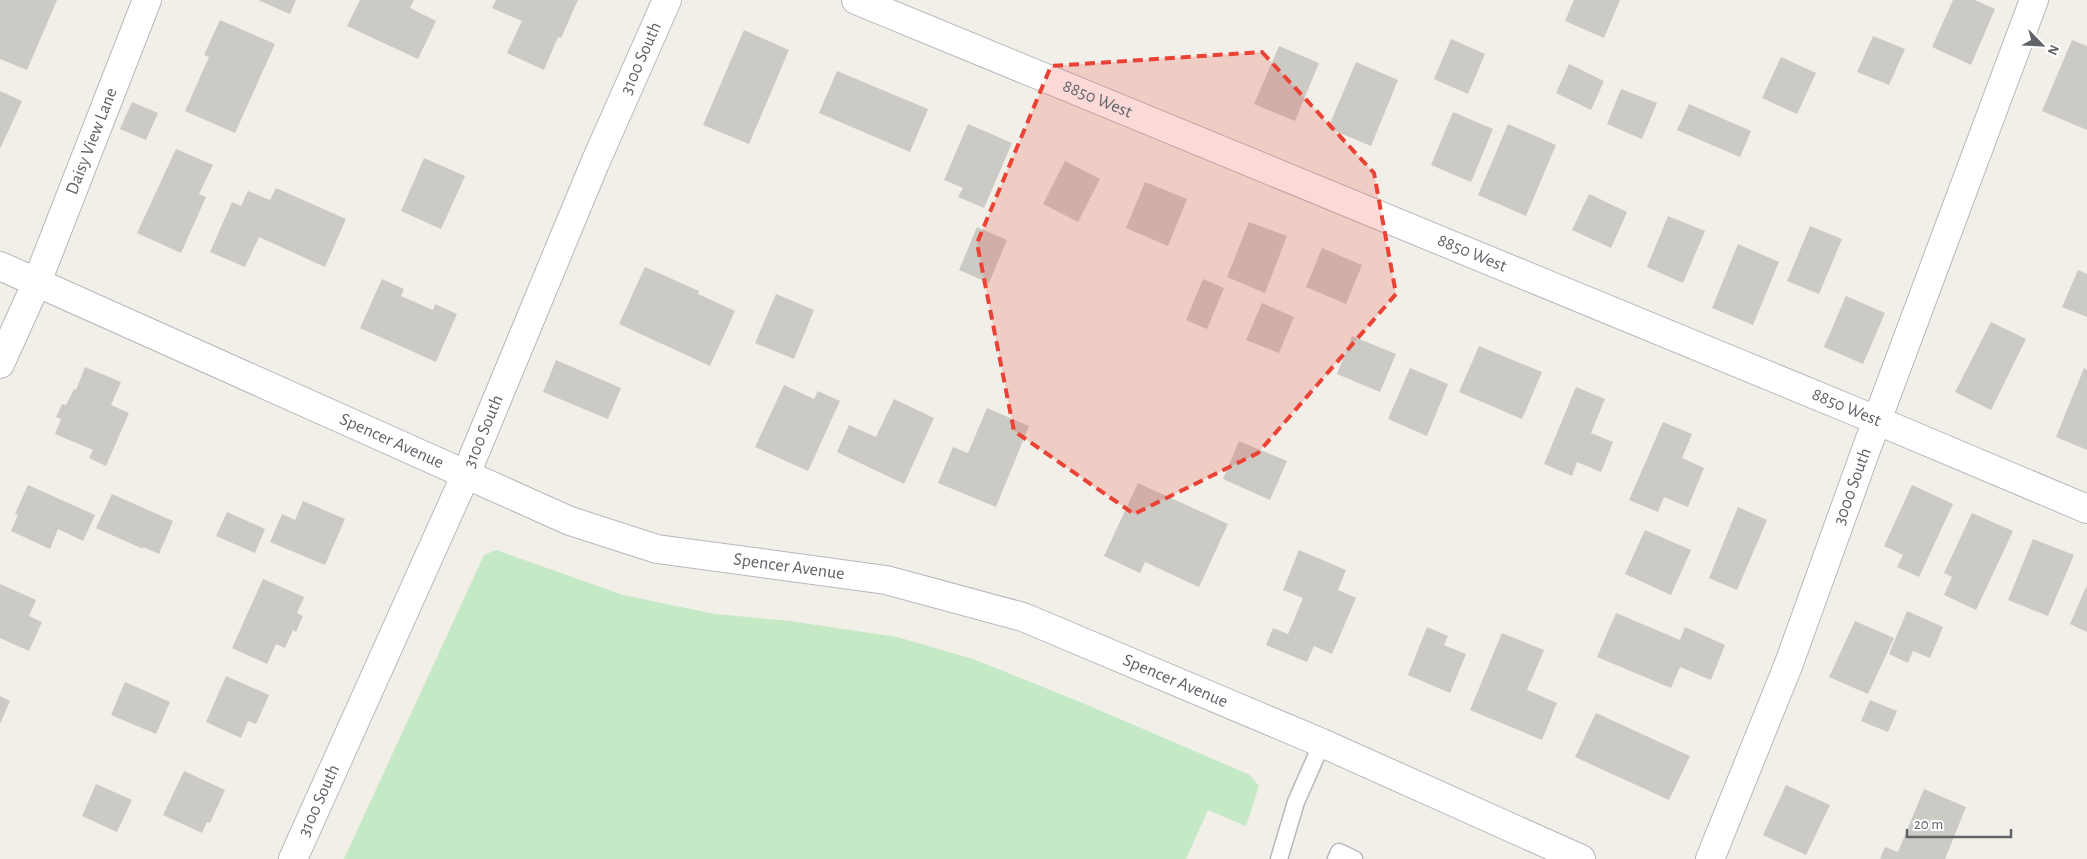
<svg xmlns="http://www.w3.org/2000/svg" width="2087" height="859" font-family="'Alegreya Sans',sans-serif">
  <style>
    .green { fill: #c5e8c5 }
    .building { fill: #cccac5 }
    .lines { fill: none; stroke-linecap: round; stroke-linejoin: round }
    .lane-casing { stroke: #b5b8bc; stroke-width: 19 }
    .street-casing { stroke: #b5b8bc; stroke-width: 30 }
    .secondary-casing { stroke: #b6babf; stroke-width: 30 }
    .lane { stroke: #fff; stroke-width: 16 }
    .street { stroke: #fff; stroke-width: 28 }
    .secondary { stroke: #fff; stroke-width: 28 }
    .marked { fill: #ea4335; fill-opacity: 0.2; stroke: #ea4335; stroke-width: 4; stroke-dasharray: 10 6; stroke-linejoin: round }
    .labels { text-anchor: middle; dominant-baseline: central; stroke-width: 4.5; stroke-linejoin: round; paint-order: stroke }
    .street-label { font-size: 18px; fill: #5f6368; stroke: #fff }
  </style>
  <rect width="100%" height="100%" fill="#f1efe8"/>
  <!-- green -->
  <polygon class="green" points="496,550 623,595 715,614 790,621 897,637 973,659 1085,704 1250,775 1259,786 1246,826 1208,810 1186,859 344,859 484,555"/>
  <!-- building -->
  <g class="building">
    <polygon points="0,0 57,0 27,70 0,59"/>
    <polygon points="258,0 296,0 290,14"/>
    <polygon points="360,0 414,0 410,8 436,21 418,59 347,26"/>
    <polygon points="496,0 578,0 561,38 558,37 544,70 507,53 522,21 492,8"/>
    <polygon points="1574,0 1620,0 1604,38 1565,21"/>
    <polygon points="1953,0 1975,0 1995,9 1971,65 1932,47"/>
    <polygon points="220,20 275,44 235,133 185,111 209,57 204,55"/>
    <polygon points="744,30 789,50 749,144 703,125"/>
    <polygon points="1873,36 1905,49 1889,85 1857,72"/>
    <polygon points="1451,39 1485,54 1468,94 1434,79"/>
    <polygon points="2072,40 2087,46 2087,130 2042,111"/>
    <polygon points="1279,46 1319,63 1295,121 1254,104"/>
    <polygon points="1781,57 1816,73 1797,114 1762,98"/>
    <polygon points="1356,62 1398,80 1371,146 1328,128"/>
    <polygon points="1569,64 1604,81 1591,110 1556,93"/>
    <polygon points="837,71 928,109 910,152 819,113"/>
    <polygon points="1621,89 1657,103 1642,139 1607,124"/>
    <polygon points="0,91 22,101 0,149"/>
    <polygon points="132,102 158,113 146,140 120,129"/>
    <polygon points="1689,104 1751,131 1740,157 1677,130"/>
    <polygon points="1453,112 1493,129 1471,182 1431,165"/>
    <polygon points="968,124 1012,143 984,208 958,197 963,188 944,180"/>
    <polygon points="1508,124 1556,145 1526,216 1478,195"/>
    <polygon points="176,149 213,165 199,194 206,197 181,253 137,233"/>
    <polygon points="424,158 465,176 441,229 401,211"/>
    <polygon points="1065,161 1100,179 1078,222 1043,204"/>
    <polygon points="1145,182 1187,199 1168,246 1126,228"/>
    <polygon points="276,188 346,219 325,267 259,237 245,267 210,252 232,202 241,206 248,191 270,200"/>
    <polygon points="1589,194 1627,212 1611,248 1572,230"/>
    <polygon points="1668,216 1705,231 1683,283 1647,267"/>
    <polygon points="1249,222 1287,236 1265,293 1227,277"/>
    <polygon points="1810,226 1842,239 1819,294 1787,281"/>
    <polygon points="977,227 1007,240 989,283 959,270"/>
    <polygon points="1738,244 1779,262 1753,325 1712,308"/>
    <polygon points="1322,248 1362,265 1346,304 1306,287"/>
    <polygon points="645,267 699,291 698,294 735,311 710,366 619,324"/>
    <polygon points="2078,270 2087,274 2087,317 2062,307"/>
    <polygon points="382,279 404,289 401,296 433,310 435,304 457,314 436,362 360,328"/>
    <polygon points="1203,279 1224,288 1207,329 1186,320"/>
    <polygon points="776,294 814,310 794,359 755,343"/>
    <polygon points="1846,296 1885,313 1863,364 1824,347"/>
    <polygon points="1262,303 1294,317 1279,353 1246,340"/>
    <polygon points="1991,322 2026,339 1991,410 1955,392"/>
    <polygon points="1352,336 1396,354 1380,392 1337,374"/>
    <polygon points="1479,346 1542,372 1522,419 1459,392"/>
    <polygon points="556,360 621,388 608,419 543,392"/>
    <polygon points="85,367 121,382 111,405 129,413 106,466 89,458 93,450 55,434 61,419 56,417 62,404 66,405 74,389 76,390"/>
    <polygon points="1410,368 1448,384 1427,436 1388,419"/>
    <polygon points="2084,368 2087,370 2087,450 2056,437"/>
    <polygon points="784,385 814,399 818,391 840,401 808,471 755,447"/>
    <polygon points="1576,387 1605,399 1591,433 1613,442 1601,472 1577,462 1572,476 1544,464"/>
    <polygon points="894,399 934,418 904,484 837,452 849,425 876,437"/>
    <polygon points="987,408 1029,426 996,507 938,483 953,447 968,453"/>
    <polygon points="1663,422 1692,434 1682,458 1704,468 1688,507 1664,497 1658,512 1629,500"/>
    <polygon points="1239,441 1287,461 1270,500 1223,479"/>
    <polygon points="1138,483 1228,524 1199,587 1145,562 1140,573 1104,556"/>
    <polygon points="28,485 95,515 83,541 58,529 50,549 11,531 18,515 15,514"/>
    <polygon points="1912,485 1953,504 1919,577 1897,567 1903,555 1884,546"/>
    <polygon points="112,494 173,521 159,554 143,547 143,549 96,528"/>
    <polygon points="303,501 345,519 325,565 270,542 282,514 295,520"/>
    <polygon points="1738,507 1767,520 1737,590 1709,578"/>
    <polygon points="227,512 265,529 255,553 216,536"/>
    <polygon points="1972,513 2013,531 1976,610 1944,595 1952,577 1944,573"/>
    <polygon points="1645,530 1691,550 1671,595 1625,574"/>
    <polygon points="2033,539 2074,555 2048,616 2008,600"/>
    <polygon points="1299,550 1346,570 1338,590 1356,598 1332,654 1314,646 1307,662 1266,645 1273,628 1288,634 1303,598 1283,590"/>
    <polygon points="263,579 304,597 297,613 303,616 296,632 293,630 285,648 276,644 267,664 232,648"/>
    <polygon points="0,584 36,600 29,616 42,622 29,651 0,638"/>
    <polygon points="2087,585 2087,632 2070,624"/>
    <polygon points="1907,611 1943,627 1930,658 1913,651 1908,663 1889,654"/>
    <polygon points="1616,613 1680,640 1685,627 1725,645 1711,680 1680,667 1671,688 1597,657"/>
    <polygon points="1855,621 1894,638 1868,694 1829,677"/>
    <polygon points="1427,627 1448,636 1444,645 1466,654 1450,693 1408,675"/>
    <polygon points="1502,633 1544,650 1527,690 1557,703 1542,740 1470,710"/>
    <polygon points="226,676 269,695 256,724 248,721 241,738 206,722"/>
    <polygon points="125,682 170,702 156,734 111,715"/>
    <polygon points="0,696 10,701 0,724"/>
    <polygon points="1870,700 1897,711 1888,732 1861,721"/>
    <polygon points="1596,713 1690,756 1669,800 1575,757"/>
    <polygon points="184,771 225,790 210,823 207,822 202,833 163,815"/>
    <polygon points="96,784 132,800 117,832 82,816"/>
    <polygon points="1786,785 1830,805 1806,855 1763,835"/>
    <polygon points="1924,789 1966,807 1945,859 1880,859 1885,847 1898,852"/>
  </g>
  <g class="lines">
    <!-- lane casing -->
    <g class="lane-casing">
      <g id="lane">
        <polyline points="1279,859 1296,802 1322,743"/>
        <polyline points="1336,859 1339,852 1354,859"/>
      </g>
    </g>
    <!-- street casing -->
    <g class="street-casing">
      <g id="street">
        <path id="s1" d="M856,0L1852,410L2087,509"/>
        <path id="s2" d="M0,266L570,521L657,549L886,580L1023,617L1322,743L1581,859"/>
        <path id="s3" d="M0,364L37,282L147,0"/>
        <path id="s4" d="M466,474L595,163L667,0"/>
        <path id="s5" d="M1710,859L1788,666L1867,447L2034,0"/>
      </g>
    </g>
    <!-- secondary casing -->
    <g class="secondary-casing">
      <g id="secondary">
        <path id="s6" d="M293,859L466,474"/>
      </g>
    </g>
    <!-- lane -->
    <use href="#lane" class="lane"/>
    <!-- street -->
    <use href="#street" class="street"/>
    <!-- secondary -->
    <use href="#secondary" class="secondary"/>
  </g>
  <!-- marked area -->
  <path class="marked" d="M1262,52L1374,173L1396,294L1258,453L1134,514L1014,431L977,243L1051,66Z"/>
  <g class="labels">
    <!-- street labels -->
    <g class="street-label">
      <text stroke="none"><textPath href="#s4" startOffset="451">3100 South</textPath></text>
      <text stroke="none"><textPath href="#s1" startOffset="261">8850 West</textPath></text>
      <text stroke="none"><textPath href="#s3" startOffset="241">Daisy View Lane</textPath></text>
      <text stroke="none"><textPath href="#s1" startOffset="666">8850 West</textPath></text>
      <text stroke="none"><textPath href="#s1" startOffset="1071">8850 West</textPath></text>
      <text stroke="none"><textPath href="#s4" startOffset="46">3100 South</textPath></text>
      <text stroke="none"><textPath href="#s2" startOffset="429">Spencer Avenue</textPath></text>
      <text stroke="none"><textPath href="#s5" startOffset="399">3000 South</textPath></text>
      <text stroke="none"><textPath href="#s2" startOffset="849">Spencer Avenue</textPath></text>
      <text stroke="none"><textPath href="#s2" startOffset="1254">Spencer Avenue</textPath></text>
      <text stroke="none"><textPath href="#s6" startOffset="64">3100 South</textPath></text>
    </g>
  </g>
  <!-- north arrow -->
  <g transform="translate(2042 45) rotate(114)" stroke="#ffffff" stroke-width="4" paint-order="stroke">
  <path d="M0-4L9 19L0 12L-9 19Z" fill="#5f6368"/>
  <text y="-8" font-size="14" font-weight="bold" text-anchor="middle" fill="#5f6368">N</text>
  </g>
  <!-- scale -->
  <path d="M1907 829v8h104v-8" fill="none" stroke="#5f6368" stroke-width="2.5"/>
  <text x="1914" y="829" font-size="15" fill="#5f6368" stroke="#ffffff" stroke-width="4" paint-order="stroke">20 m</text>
</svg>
